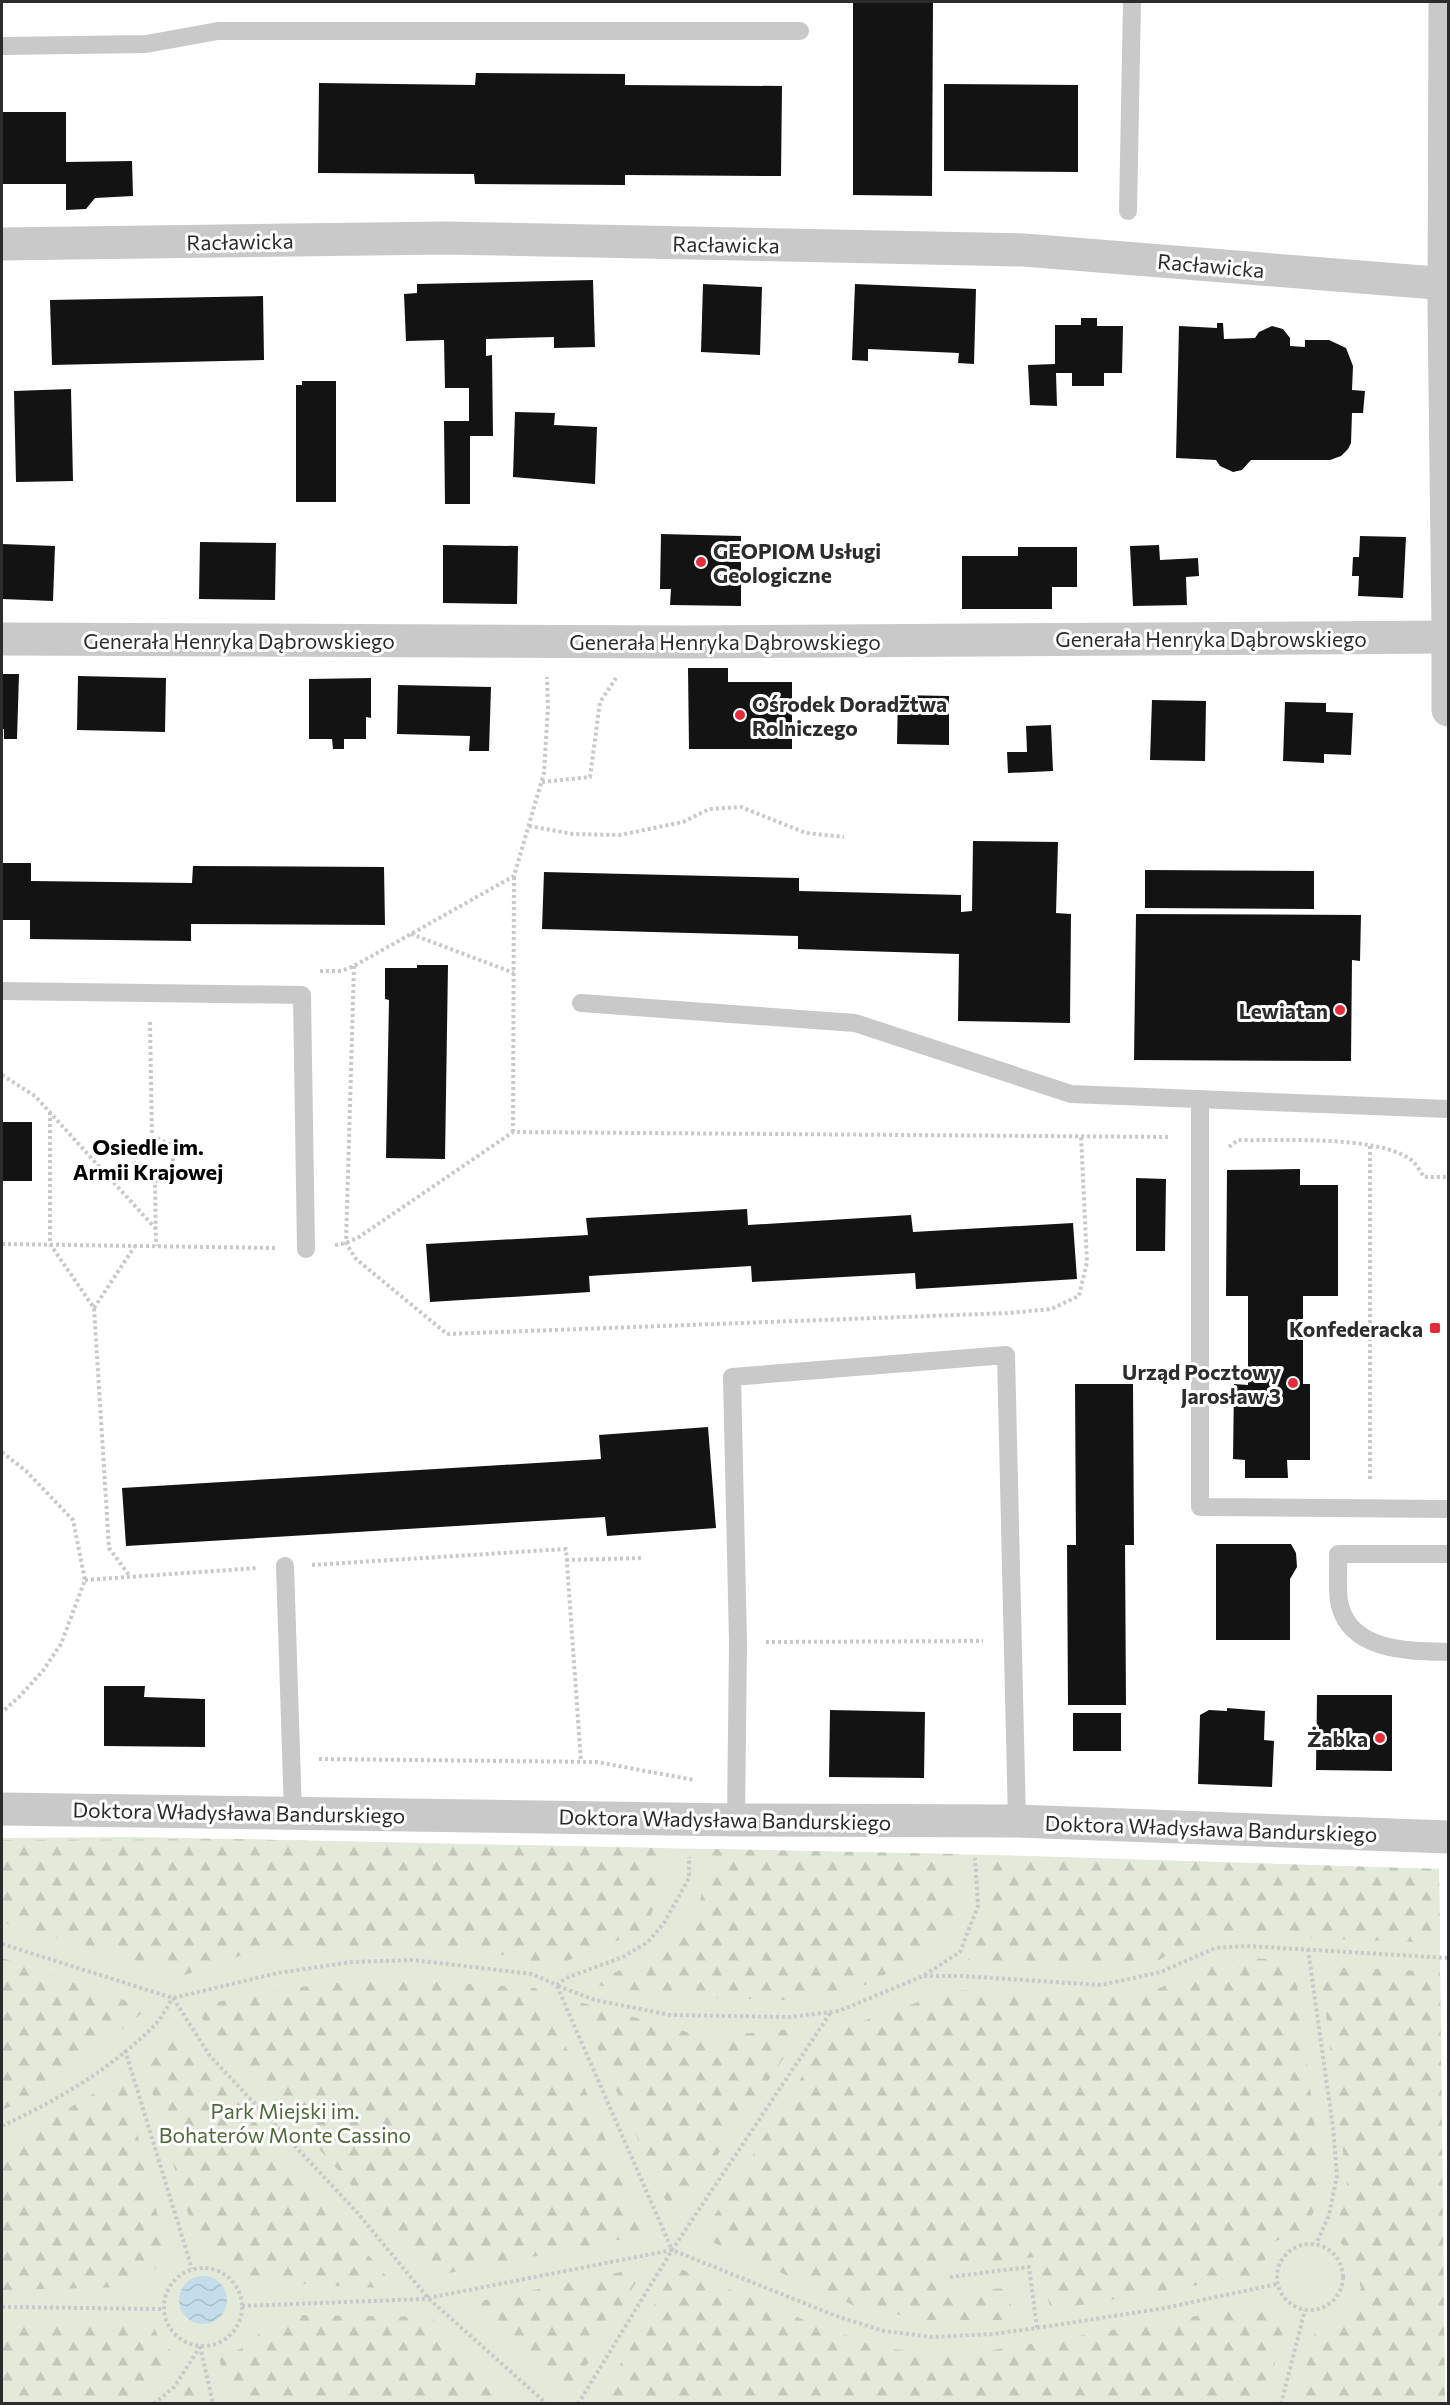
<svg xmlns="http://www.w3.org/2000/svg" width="1450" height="2405" font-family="Commissioner,sans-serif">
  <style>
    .green { fill: #e3ead9 }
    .forest { fill: url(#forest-firs) }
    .water { fill: url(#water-waves) }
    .building { fill: #131313 }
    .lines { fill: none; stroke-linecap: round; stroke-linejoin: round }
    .path { stroke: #c9c9c9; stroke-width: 4; stroke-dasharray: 3 3; stroke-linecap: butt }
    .lane { stroke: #c9c9c9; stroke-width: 18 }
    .street { stroke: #c9c9c9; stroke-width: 33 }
    .poi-dot { fill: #e62b3d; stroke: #fff; stroke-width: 2 }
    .labels { text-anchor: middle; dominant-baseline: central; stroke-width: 6; stroke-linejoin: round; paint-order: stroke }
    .street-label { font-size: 21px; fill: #2c2c2c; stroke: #fff }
    .poi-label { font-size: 21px; font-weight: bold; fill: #2c2c2c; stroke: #fff; text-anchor: end }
    .park-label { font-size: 21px; fill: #50683a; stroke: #fff }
    .neighbourhood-label { font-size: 22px; font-weight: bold; fill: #000; stroke: #fff }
  </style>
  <defs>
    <pattern id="forest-firs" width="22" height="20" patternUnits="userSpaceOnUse" patternTransform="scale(1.5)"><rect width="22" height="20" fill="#e3ead9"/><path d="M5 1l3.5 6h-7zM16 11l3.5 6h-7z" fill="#c3c9ba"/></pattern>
    <pattern id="water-waves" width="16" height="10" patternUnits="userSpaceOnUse" patternTransform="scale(1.5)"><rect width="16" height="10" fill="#c4ddeb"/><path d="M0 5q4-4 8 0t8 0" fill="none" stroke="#a9beca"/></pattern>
  </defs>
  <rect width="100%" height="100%" fill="#fff"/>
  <!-- green -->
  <polygon class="green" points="135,1837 989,1855 1439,1869 1445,2403 2,2403 2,1838"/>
  <!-- forest -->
  <g class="forest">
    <polygon points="227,1839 657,1848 661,1888 646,1929 552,1967 466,1946 248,1953 185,1975 2,1922 2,1840"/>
    <polygon points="708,1849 959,1854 960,1901 937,1947 865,1985 784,2000 683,1997 588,1984 667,1950 699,1911"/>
    <polygon points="989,1855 1439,1869 1440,1943 1203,1934 1154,1963 1067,1968 968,1960 989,1908"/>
    <polygon points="1244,1957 1294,1962 1323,2189 1306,2230 1267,2244 1263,2274 1051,2310 1037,2257 935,2266 939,2293 1007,2288 1014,2320 923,2320 853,2305 701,2237 830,2032 954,1990 1142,1996 1197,1971"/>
    <polygon points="2,1958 117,1997 146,2010 44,2091 2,2110"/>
    <polygon points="1320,1966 1440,1972 1445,2403 1298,2403 1315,2331 1351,2312 1361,2288 1349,2252 1335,2236 1347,2183"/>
    <polygon points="373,1978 536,1988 577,2069 644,2235 433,2276 192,2007 277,1990"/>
    <polygon points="576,2001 705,2037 804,2028 674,2219"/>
    <polygon points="172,2024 397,2289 251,2281 193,2230 141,2055"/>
    <polygon points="123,2076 168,2258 134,2287 2,2290 2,2148"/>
    <polygon points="645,2267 568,2397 461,2305"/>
    <polygon points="676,2267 809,2322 884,2349 975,2353 1262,2305 1286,2322 1264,2403 598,2403"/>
    <polygon points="297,2315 430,2317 517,2403 229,2403 219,2358 247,2346 265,2327"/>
    <polygon points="151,2321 161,2343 177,2355 138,2401 134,2404 12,2403 2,2390 2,2323"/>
    <polygon points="194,2379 200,2403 168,2403"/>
  </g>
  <!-- water -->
  <circle class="water" cx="203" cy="2300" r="24"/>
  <!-- building -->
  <g class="building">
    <polygon points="853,2 933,2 932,196 853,195"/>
    <polygon points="476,73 625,74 625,85 782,86 781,176 625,175 625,185 475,184 474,174 318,173 319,83 475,85"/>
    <polygon points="944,84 1078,85 1078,172 944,171"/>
    <polygon points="2,112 66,112 66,162 132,161 133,196 95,198 86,209 66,210 66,184 2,184"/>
    <polygon points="593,280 595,347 554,348 554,337 486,339 486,356 492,355 493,436 470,436 470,504 445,504 444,421 469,421 469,388 445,388 444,340 406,341 404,294 417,293 417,284"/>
    <polygon points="703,284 762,287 760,355 701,352"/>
    <polygon points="855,284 976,289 974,364 958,363 959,353 868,349 868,361 852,360"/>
    <polygon points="263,296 264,360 52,365 50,300"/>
    <polygon points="1081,318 1097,318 1097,326 1123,326 1122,373 1104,373 1104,386 1072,386 1072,373 1056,373 1057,406 1030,405 1028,365 1055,364 1055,325 1081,325"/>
    <polygon points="1217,323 1223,323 1224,339 1255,338 1259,332 1272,326 1283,329 1290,338 1290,346 1305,347 1305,340 1329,340 1346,348 1353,366 1352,390 1365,391 1363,413 1352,413 1351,443 1348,449 1341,456 1330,460 1251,460 1242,470 1233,472 1220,466 1216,460 1176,458 1179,326 1217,328"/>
    <polygon points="302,381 336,381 336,502 296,502 296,385 302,385"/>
    <polygon points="71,389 73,481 16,482 14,391"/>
    <polygon points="515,412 555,413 554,425 597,427 595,484 513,477"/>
    <polygon points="661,534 741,536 741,606 670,605 671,589 660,589"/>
    <polygon points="1360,536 1406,537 1403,598 1358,596 1359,576 1352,576 1353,557 1359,557"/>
    <polygon points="200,542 276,543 275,600 199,599"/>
    <polygon points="2,544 55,546 53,601 2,599"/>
    <polygon points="443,545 518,546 517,604 443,603"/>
    <polygon points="1159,545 1160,560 1198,558 1199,576 1186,577 1187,605 1133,606 1130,546"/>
    <polygon points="1018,547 1077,547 1077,587 1052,587 1052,609 962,609 962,556 1018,556"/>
    <polygon points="688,668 728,668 728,682 792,682 792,749 689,749"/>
    <polygon points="2,674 19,674 17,739 4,739 4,729 2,729"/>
    <polygon points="78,676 166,678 165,732 77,730"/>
    <polygon points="371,678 371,718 366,717 366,739 344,739 344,749 333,749 332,739 309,739 309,679"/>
    <polygon points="398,685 491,687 489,751 469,751 470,736 397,734"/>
    <polygon points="898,695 949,696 949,745 897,744"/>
    <polygon points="1152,700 1206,701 1205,761 1150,760"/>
    <polygon points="1285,702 1326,703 1326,712 1353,713 1351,755 1324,754 1324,763 1283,761"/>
    <polygon points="1051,725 1053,771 1008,773 1007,752 1027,752 1026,726"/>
    <polygon points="973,841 1058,842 1056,913 1071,914 1070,1023 958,1021 959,954 798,949 798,936 542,929 544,872 799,878 799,891 961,895 961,912 972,911"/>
    <polygon points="2,863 31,863 31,881 192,883 193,866 384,867 385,925 191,924 191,941 30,939 30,920 2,920"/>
    <polygon points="1145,870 1314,871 1314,909 1145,908"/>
    <polygon points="1136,914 1361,915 1360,961 1352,960 1351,1061 1134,1060"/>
    <polygon points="417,965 448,965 445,1159 386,1158 389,1000 385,999 385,968 417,968"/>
    <rect x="2" y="1122" width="30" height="59"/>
    <polygon points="1300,1169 1300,1185 1338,1185 1338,1296 1303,1296 1303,1384 1310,1384 1310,1460 1287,1460 1288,1478 1245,1478 1245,1460 1233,1459 1234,1384 1248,1385 1248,1296 1226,1296 1227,1170"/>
    <polygon points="1136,1178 1166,1179 1165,1251 1136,1251"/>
    <polygon points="747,1209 748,1225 911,1215 913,1232 1073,1223 1077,1279 916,1289 915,1273 752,1282 751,1266 589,1276 590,1292 430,1302 426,1244 588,1235 586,1218"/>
    <polygon points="1075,1384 1133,1384 1134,1545 1125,1545 1126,1705 1068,1705 1067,1545 1076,1545"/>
    <polygon points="708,1427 716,1528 607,1536 605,1517 126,1546 122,1488 601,1459 599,1435"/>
    <polygon points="1216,1544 1291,1544 1296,1553 1297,1567 1290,1579 1290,1640 1216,1640"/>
    <polygon points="104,1686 145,1686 144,1697 205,1699 205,1747 104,1746"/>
    <polygon points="1317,1695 1392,1695 1392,1771 1316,1770"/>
    <polygon points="1227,1708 1265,1711 1264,1740 1274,1741 1272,1787 1198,1784 1200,1715 1209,1710 1227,1711"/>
    <polygon points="830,1710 925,1712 924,1778 829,1777"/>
    <rect x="1073" y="1713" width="48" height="38"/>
  </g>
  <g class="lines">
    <!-- path -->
    <g class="path">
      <polyline points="542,782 590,777 600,702 616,678"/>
      <polyline points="529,826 573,834 620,835 683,822 709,809 741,807 806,833 844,837"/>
      <polyline points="411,934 514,973"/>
      <polyline points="354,966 346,1243 356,1259 447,1334 1009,1313 1051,1309 1079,1296 1087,1262 1081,1136"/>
      <polyline points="320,971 341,971 354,966 514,876 544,773 548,706 547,677"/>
      <polyline points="150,1022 152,1138"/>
      <polyline points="2,1075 35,1096 156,1229"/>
      <polyline points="50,1112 50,1244 94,1308 109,1548 129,1575"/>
      <polyline points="513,1132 514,876"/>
      <path d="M1229,1147L1238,1140C1283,1141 1374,1135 1410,1159C1416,1163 1420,1171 1424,1177H1448"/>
      <polyline points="155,1182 173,1169 173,1146 155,1137 134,1149 134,1171 155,1182 156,1246"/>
      <polyline points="2,1244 277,1248"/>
      <polyline points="335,1245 346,1243 359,1237 513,1132 1170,1137"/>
      <polyline points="94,1308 135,1246"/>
      <polyline points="2,1452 26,1471 73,1520 85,1580 61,1644 42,1672 19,1697 2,1712"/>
      <polyline points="1370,1479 1370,1144"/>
      <polyline points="566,1560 643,1558"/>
      <polyline points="312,1565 566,1549 581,1762"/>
      <polyline points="85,1580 257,1568"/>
      <polyline points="766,1642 983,1641"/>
      <polyline points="319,1759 597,1762 694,1780"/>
      <polyline points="2,1944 173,1998 278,1973 352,1962 413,1960 532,1974 557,1985 566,1978 623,1957 648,1942 664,1923 689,1878 689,1857"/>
      <polyline points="1308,1949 1333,2128 1337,2176 1329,2215 1316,2244"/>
      <polyline points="924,1976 962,1976 1101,1985 1161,1972 1215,1948 1247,1946 1448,1958"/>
      <polyline points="557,1986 672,2250"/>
      <polyline points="558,1986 595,2000 670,2015 790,2017 839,2011 923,1976 960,1952 978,1906 975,1858"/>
      <polyline points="173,1998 210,2056 356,2211 428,2298 547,2404"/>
      <polyline points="125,2050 192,2269"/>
      <path d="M2,2126C58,2100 111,2069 155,2025C162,2017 167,2007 173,1998"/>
      <circle cx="1310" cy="2277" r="33"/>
      <circle cx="203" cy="2307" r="39"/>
      <polyline points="950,2277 1029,2267 1037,2328"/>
      <polyline points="242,2306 423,2299 672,2250 836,2316 884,2331 932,2337 993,2334 1037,2328 1165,2308 1277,2284"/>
      <polyline points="2,2307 163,2309"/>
      <polyline points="200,2346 213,2404"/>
      <polyline points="154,2404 174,2387 200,2347"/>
      <polyline points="578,2404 672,2250 831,2012"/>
      <polyline points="1281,2404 1305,2310"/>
    </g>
    <!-- lane -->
    <g class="lane">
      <polyline points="2,46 146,44 218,31 800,31"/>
      <polyline points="1128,211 1132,2"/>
      <polyline points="2,991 302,995 306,1249"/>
      <polyline points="581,1003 855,1023 1071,1094 1448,1109"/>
      <polyline points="1200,1099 1200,1507 1448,1509"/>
      <path d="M1448,1554H1338C1339,1570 1336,1591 1340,1606C1352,1652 1411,1651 1448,1652"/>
      <polyline points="285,1566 293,1813"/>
      <polyline points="736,1820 738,1642 732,1377 1006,1355 1017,1821"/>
    </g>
    <!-- street -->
    <g class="street">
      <polyline points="1445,2 1444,305 1448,630"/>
      <polyline points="2,244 445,238 1024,250 1448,284"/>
      <polyline points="2,639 686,642 1448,637"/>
      <polyline points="1448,642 1448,710"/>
      <polyline points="2,1809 736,1820 1017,1821 1448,1837"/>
    </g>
  </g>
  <!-- markers -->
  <g class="poi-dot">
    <circle cx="701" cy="562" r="6"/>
    <circle cx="740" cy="715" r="6"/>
    <circle cx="1340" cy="1010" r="6"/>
    <rect x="1429" y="1322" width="12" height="12" rx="3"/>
    <circle cx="1293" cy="1383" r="6"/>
    <circle cx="1380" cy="1738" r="6"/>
  </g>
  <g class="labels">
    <!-- street labels -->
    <g class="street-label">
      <text transform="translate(240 241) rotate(-1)">Racławicka</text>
      <text transform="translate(726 244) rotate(1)">Racławicka</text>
      <text transform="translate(1211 265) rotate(5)">Racławicka</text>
      <text x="1211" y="638">Generała Henryka Dąbrowskiego</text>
      <text x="239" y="640">Generała Henryka Dąbrowskiego</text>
      <text x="725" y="641">Generała Henryka Dąbrowskiego</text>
      <text transform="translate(239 1812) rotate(1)">Doktora Władysława Bandurskiego</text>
      <text transform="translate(725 1819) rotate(1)">Doktora Władysława Bandurskiego</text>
      <text transform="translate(1211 1828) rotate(2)">Doktora Władysława Bandurskiego</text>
    </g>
    <!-- poi labels -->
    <g class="poi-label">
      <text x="713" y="550" text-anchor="start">GEOPIOM Usługi<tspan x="713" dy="24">Geologiczne</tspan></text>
      <text x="752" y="703" text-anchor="start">Ośrodek Doradztwa<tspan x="752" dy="24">Rolniczego</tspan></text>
      <text x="1328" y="1010">Lewiatan</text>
      <text x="1423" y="1328">Konfederacka</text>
      <text x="1281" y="1371">Urząd Pocztowy<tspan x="1281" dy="24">Jarosław 3</tspan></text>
      <text x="1368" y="1738">Żabka</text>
    </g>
    <!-- park labels -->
    <g class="park-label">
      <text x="285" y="2110">Park Miejski im.<tspan x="285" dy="24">Bohaterów Monte Cassino</tspan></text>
    </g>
    <!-- neighbourhood labels -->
    <g class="neighbourhood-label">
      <text x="148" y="1146">Osiedle im.<tspan x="148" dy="25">Armii Krajowej</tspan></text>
    </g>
  </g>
  <!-- border -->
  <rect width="1450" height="2405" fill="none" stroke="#2c2c2c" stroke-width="6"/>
</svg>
